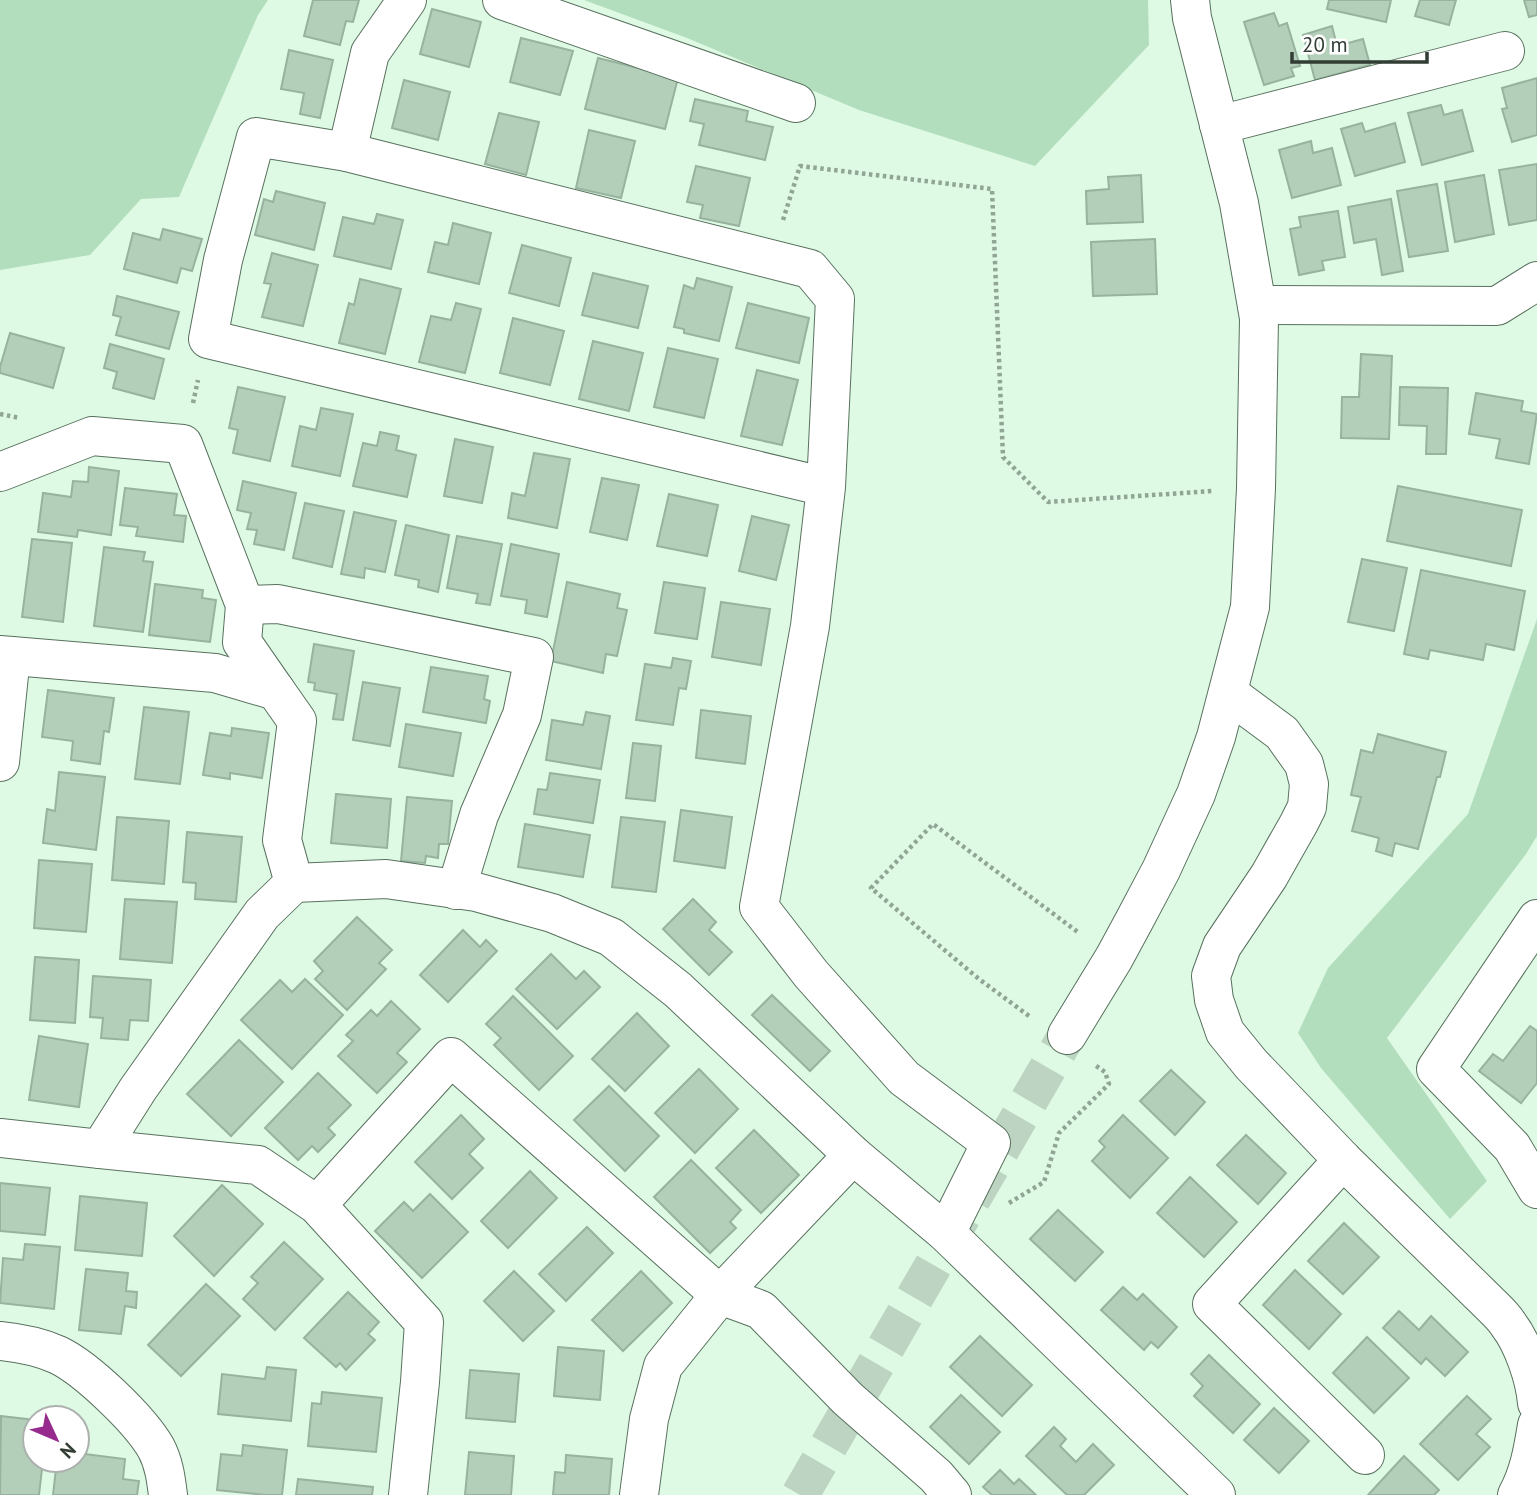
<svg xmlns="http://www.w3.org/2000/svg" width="1537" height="1495" font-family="'PT Sans',sans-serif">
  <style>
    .green { fill: #b3debd }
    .building { fill: #b3ceb9; stroke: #97b29e; stroke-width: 2 }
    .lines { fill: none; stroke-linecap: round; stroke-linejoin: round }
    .secondary-tunnel { stroke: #bcd4c1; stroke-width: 38; stroke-dasharray: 38 19; stroke-linecap: butt }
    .street-casing { stroke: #58715e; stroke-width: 40 }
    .secondary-casing { stroke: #58715e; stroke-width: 40 }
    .path { stroke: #90a595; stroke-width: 4.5; stroke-dasharray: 3.5 3.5; stroke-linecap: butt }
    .street { stroke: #fff; stroke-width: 38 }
    .secondary { stroke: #fff; stroke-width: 38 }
  </style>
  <rect width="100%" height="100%" fill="#defae4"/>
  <!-- green -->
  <g class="green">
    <polygon points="0,0 268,0 258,15 179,197 141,199 90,255 0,270"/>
    <polygon points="584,0 1148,0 1149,45 1035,166 859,110 687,38"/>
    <polygon points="1537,619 1537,836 1526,854 1387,1038 1487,1181 1450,1219 1321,1068 1298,1033 1328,968 1468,814"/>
  </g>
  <!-- building -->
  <g class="building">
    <polygon points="313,0 359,0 353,22 346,21 340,45 304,36"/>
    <polygon points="1329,0 1391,0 1386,22 1327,9"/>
    <polygon points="1420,0 1456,0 1449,25 1415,16"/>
    <polygon points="1524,0 1537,0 1537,15 1529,17"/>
    <polygon points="432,9 481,22 469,67 420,54"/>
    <polygon points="1274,13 1279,26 1287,23 1300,66 1291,68 1294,76 1264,85 1244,22"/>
    <polygon points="1332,26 1337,46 1363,39 1370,65 1315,80 1303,35"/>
    <polygon points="521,38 573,51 560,95 510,82"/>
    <polygon points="289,50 333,60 320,118 300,114 304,93 281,89"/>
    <polygon points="598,58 678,78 665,129 585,109"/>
    <polygon points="1537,78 1537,135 1512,142 1502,109 1507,108 1502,88"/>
    <polygon points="404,80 450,92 438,140 392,128"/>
    <polygon points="695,99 748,111 746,121 773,127 765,160 699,145 704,124 690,121"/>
    <polygon points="1441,105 1444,115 1462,110 1473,151 1422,165 1408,113"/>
    <polygon points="499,113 539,122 526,175 485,164"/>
    <polygon points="1362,123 1365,132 1395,123 1405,162 1355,176 1341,129"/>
    <polygon points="589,130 635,141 621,198 576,188"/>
    <polygon points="1311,141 1313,153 1332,148 1341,185 1292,198 1279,150"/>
    <polygon points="1537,164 1537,220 1509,225 1499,170"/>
    <polygon points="696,166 750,178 739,226 700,218 703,205 687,202"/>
    <polygon points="1141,175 1143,222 1087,224 1086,191 1109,189 1108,177"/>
    <polygon points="1484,175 1494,234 1455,242 1445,182"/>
    <polygon points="1437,184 1448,251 1409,257 1397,191"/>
    <polygon points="276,191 325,203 314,250 255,235 264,199 273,202"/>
    <polygon points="1391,199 1403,271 1382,275 1376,239 1354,243 1348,207"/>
    <polygon points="1338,211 1345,257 1322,261 1324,270 1299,275 1290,229 1301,227 1299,217"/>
    <polygon points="377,214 403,220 391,269 334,256 343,217 374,224"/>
    <polygon points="453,223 491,233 479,284 428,272 435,242 448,245"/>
    <polygon points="163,229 202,239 192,271 181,268 177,283 124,269 133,233 160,240"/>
    <polygon points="1155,239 1157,294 1093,296 1091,242"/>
    <polygon points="522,245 571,258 559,306 509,293"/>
    <polygon points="272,253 318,265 303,326 262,317 271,284 264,283"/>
    <polygon points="593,273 648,286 638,328 582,315"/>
    <polygon points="697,278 732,287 719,341 684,333 684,329 674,327 684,285 694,289"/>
    <polygon points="360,279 401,289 385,354 339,343 349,303 354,305"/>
    <polygon points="117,296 179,312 169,349 116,335 121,317 113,315"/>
    <polygon points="456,303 481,309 465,373 419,362 431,316 451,320"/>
    <polygon points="748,303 809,318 799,363 736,348"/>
    <polygon points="513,318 564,331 550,385 500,373"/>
    <polygon points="10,333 64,348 53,388 0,373 0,367"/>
    <polygon points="593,341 643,353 629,411 579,399"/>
    <polygon points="110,344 164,359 154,399 113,388 117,372 104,368"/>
    <polygon points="668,348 718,359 704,418 654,407"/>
    <polygon points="1361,354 1392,356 1389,439 1341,438 1342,397 1359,397"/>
    <polygon points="757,370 798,380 782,445 741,436"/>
    <polygon points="238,387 285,397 270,461 233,453 238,430 229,428"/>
    <polygon points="1400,387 1448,388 1446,454 1426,454 1427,426 1399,425"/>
    <polygon points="1476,393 1523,401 1521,411 1537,414 1529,464 1496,458 1500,439 1469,434"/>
    <polygon points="321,408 353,414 340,476 292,466 300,426 316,430"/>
    <polygon points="380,432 399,436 396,450 416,455 407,497 353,486 363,443 377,446"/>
    <polygon points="455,439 493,447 482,503 444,496"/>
    <polygon points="534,453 570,459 557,528 508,518 512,493 525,496"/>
    <polygon points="89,467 119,471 111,535 78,530 77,537 38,532 43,493 71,497 73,481 88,482"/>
    <polygon points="602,478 639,485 627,540 590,532"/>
    <polygon points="243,481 296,493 284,550 254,544 257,530 247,529 251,513 237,510"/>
    <polygon points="1398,486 1522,510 1511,566 1387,541"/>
    <polygon points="125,488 177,494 174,515 186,516 183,542 136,536 138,527 120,525"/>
    <polygon points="669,494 718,505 707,556 657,546"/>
    <polygon points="305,503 344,511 332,567 293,558"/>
    <polygon points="354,512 396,521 385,572 365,568 364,578 341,574"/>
    <polygon points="752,516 789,525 776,580 739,571"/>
    <polygon points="406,525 449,535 438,592 418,587 419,580 395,575"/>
    <polygon points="457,536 502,544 490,605 476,603 478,594 447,588"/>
    <polygon points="32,539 72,543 63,622 22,617"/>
    <polygon points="511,544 559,554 547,617 525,613 527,600 501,596"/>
    <polygon points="104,547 145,552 143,561 153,562 143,632 94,626"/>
    <polygon points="1362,559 1407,568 1394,631 1348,622"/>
    <polygon points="1421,570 1525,591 1514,650 1486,644 1483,660 1430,650 1428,659 1404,654"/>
    <polygon points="567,582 620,594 617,608 627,610 617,656 606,654 603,673 551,661"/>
    <polygon points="664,582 705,588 697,639 655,633"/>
    <polygon points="155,584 203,590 202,598 216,600 210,642 149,635"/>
    <polygon points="721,602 770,609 761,665 712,657"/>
    <polygon points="314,644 354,651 343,720 333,719 337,694 314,690 315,683 308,682"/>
    <polygon points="673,658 691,661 686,689 679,688 673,725 636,720 645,664 671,668"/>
    <polygon points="431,667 488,676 484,699 490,701 486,723 423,712"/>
    <polygon points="363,682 400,688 390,746 353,740"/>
    <polygon points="48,690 114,698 109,732 104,731 100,764 71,760 73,741 42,737"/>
    <polygon points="144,707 189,712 180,784 135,779"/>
    <polygon points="701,710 751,716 745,764 696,758"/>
    <polygon points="586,712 610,716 601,769 546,760 552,720 583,725"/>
    <polygon points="406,724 461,733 453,776 399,767"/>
    <polygon points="232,728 269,733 262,778 230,773 230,779 203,775 210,733 231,736"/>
    <polygon points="1378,734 1446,752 1440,777 1437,777 1418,849 1395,843 1392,856 1376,851 1379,838 1352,831 1361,797 1351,795 1361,750 1373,753"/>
    <polygon points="633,743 661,746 655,801 626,798"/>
    <polygon points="59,772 105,777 96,850 43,843 47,809 55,811"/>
    <polygon points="550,773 600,780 593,823 534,814 538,789 547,790"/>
    <polygon points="336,794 391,799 387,848 331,843"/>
    <polygon points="407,797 452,801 448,844 439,844 438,858 426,856 425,863 401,861"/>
    <polygon points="681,810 732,817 725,868 674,861"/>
    <polygon points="117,817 169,821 164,884 112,880"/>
    <polygon points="621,817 665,822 656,892 612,887"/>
    <polygon points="525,824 590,835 583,877 518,867"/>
    <polygon points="187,832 242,837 236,902 195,899 196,883 183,882"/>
    <polygon points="39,860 92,864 86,932 34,928"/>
    <polygon points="125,899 177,902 172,963 120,959"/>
    <polygon points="693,899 716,922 709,930 732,952 709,975 663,929"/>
    <polygon points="357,917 392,950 379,963 386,969 347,1010 315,979 323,971 314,961"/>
    <polygon points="463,930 480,947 486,940 497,951 448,1002 420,975"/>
    <polygon points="551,954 576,979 584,971 600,987 557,1029 516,989"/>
    <polygon points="35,957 79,960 75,1023 30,1020"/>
    <polygon points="93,976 151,980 148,1021 130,1020 128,1040 101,1038 103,1018 90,1017"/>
    <polygon points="305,979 343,1015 292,1069 241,1020 280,980 292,992"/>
    <polygon points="772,995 830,1051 810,1071 752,1015"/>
    <polygon points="513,996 573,1056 539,1090 494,1045 501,1038 486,1024"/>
    <polygon points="391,1001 420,1029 397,1053 407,1062 377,1093 338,1056 353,1041 346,1035 371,1010 377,1016"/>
    <polygon points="637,1013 669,1046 625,1091 592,1059"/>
    <polygon points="1530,1026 1537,1031 1537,1083 1521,1103 1479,1071 1493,1054 1503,1061"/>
    <polygon points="39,1036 88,1044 79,1107 29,1100"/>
    <polygon points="239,1040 283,1082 231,1136 187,1094"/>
    <polygon points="699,1069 738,1109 695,1153 655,1113"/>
    <polygon points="1171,1070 1205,1102 1175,1135 1140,1101"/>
    <polygon points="318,1073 351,1105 328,1128 335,1135 318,1152 312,1146 298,1160 265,1128"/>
    <polygon points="609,1086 659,1136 625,1171 574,1120"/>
    <polygon points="461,1115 484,1139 469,1154 483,1168 452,1199 415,1162"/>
    <polygon points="1123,1115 1168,1158 1130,1198 1092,1161 1105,1147 1099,1141"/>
    <polygon points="754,1130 799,1175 761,1213 716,1168"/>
    <polygon points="1246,1135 1286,1173 1258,1204 1217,1165"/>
    <polygon points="691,1160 741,1210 730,1222 736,1228 710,1253 654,1197"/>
    <polygon points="530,1171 557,1198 508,1248 481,1221"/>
    <polygon points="1190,1177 1237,1222 1204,1257 1157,1213"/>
    <polygon points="0,1183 50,1188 45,1235 0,1231"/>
    <polygon points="222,1185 263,1224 214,1276 174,1236"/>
    <polygon points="430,1194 468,1232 422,1278 375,1231 404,1202 413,1211"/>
    <polygon points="80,1196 147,1203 142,1256 75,1250"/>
    <polygon points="1058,1210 1103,1252 1075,1281 1030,1239"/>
    <polygon points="1344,1223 1379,1257 1343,1294 1308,1261"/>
    <polygon points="587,1227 613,1253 566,1301 539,1274"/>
    <polygon points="284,1242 323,1279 275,1330 243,1299 258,1283 251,1277"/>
    <polygon points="25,1244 60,1247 54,1309 0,1303 3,1258 23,1260"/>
    <polygon points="86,1269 128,1273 126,1291 137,1292 136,1308 125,1306 121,1334 79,1330"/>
    <polygon points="1295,1270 1341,1314 1309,1349 1263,1305"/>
    <polygon points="514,1271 554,1311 523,1341 484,1301"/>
    <polygon points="641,1271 672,1303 623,1351 592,1320"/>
    <polygon points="206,1284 240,1316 181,1376 148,1345"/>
    <polygon points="1123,1287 1137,1300 1143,1294 1177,1327 1158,1348 1151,1342 1144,1350 1101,1310"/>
    <polygon points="348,1292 379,1322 368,1334 375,1340 346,1370 340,1363 336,1367 304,1338"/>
    <polygon points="1399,1311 1419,1330 1431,1316 1468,1352 1445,1376 1426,1358 1421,1364 1383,1328"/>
    <polygon points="980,1336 1032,1385 1002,1416 950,1367"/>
    <polygon points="1367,1337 1409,1378 1374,1413 1333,1373"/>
    <polygon points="558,1347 604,1351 600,1400 554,1396"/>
    <polygon points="1209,1355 1260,1404 1233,1433 1194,1396 1203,1386 1191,1374"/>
    <polygon points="267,1367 296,1370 291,1421 218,1414 222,1374 265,1379"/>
    <polygon points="470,1370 519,1374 515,1422 466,1418"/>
    <polygon points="322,1392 382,1398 376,1452 308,1446 312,1403 321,1404"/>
    <polygon points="961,1395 1000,1432 969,1464 930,1427"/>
    <polygon points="1467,1396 1491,1419 1476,1434 1490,1447 1458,1480 1420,1444"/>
    <polygon points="1274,1408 1309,1441 1279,1473 1244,1440"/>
    <polygon points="1,1416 35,1420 35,1460 43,1460 39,1495 0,1495"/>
    <polygon points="1054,1427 1066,1439 1060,1446 1076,1462 1093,1444 1114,1465 1084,1495 1067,1495 1026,1456"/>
    <polygon points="243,1445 287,1450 282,1495 266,1495 217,1490 221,1454 242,1456"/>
    <polygon points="469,1452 514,1456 511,1495 465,1495"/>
    <polygon points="77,1453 125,1459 123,1479 139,1481 137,1495 53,1495 57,1460 77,1460"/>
    <polygon points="566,1455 612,1459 609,1495 553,1495 555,1472 565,1473"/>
    <polygon points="1404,1456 1439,1490 1434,1495 1368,1495"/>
    <polygon points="1000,1470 1014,1484 1019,1479 1036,1495 992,1495 983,1487"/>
    <polygon points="298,1479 373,1487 372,1495 296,1495"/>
  </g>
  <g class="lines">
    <!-- secondary-tunnel -->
    <polyline class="secondary-tunnel" points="800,1495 1067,1035"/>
    <!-- street casing -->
    <g class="street-casing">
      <g id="street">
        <polyline points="502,0 796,103"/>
        <polyline points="1219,125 1505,51"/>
        <polyline points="347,152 370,53 407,0"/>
        <polyline points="1257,305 1497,306 1537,281"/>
        <polyline points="0,472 92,436 183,444 245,605 242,642 276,691"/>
        <polyline points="826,487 208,339 223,260 256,137 347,152 810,269 835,299 826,487 810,626 759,907 811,974 904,1078 991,1143 946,1233"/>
        <polyline points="245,605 278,604 534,657 522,715 479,815 456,890"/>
        <polyline points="0,655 215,673 276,691 297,721 282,840 294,883 262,914 138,1089 100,1149 0,1138"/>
        <polyline points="0,762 11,656"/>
        <polyline points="1537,919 1436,1069 1512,1147 1537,1189"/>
        <polyline points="100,1149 258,1165 317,1205 424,1322 420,1382 408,1495"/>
        <polyline points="1343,1160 1212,1304 1365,1455"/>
        <polyline points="317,1205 451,1057 720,1295 761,1310 848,1399 936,1476 952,1495"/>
        <path d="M0,1341C20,1343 40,1347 58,1355C87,1369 140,1420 156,1448C164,1463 166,1479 168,1495"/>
        <polyline points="639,1495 649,1419 663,1366 720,1295 853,1155"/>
      </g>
    </g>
    <!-- secondary casing -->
    <g class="secondary-casing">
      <g id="secondary">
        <path d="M1228,693L1282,733L1304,764L1309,784L1307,807L1299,823L1269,876L1222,946L1211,976L1214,1000L1225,1032L1251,1064L1343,1160L1489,1303C1496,1310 1503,1316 1508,1324C1523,1343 1535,1379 1537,1403"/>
        <polyline points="294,883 386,879 476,892 552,913 611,937 678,990 853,1155 946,1233 1216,1495"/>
        <polyline points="1067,1035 1114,958 1134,921 1161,870 1196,794 1216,737 1250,607 1256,488 1259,318 1239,203 1192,18 1190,0"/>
        <path d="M1517,1495C1529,1473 1533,1450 1537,1425"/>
      </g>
    </g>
    <!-- path -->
    <g class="path">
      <polyline points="783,220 800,166 992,189 1003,457 1048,502 1213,491"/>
      <polyline points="193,403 198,380"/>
      <polyline points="0,414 20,418"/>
      <polyline points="1029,1016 979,979 871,888 933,824 1079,933"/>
      <polyline points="1009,1203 1044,1182 1059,1133 1109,1084 1105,1072 1095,1065"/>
    </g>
    <!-- street -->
    <use href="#street" class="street"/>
    <!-- secondary -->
    <use href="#secondary" class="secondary"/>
  </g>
  <!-- north arrow -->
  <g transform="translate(56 1439) rotate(134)"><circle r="33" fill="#ffffff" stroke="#adb1ae" stroke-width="2"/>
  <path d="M0-5L12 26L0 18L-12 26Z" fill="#972b8d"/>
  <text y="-10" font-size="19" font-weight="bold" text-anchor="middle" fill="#323d34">N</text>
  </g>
  <!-- scale -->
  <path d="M1292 52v10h135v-10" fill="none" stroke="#323d34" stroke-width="3.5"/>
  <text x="1302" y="52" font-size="21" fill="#323d34" stroke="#ffffff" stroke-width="5" paint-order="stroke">20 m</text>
</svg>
